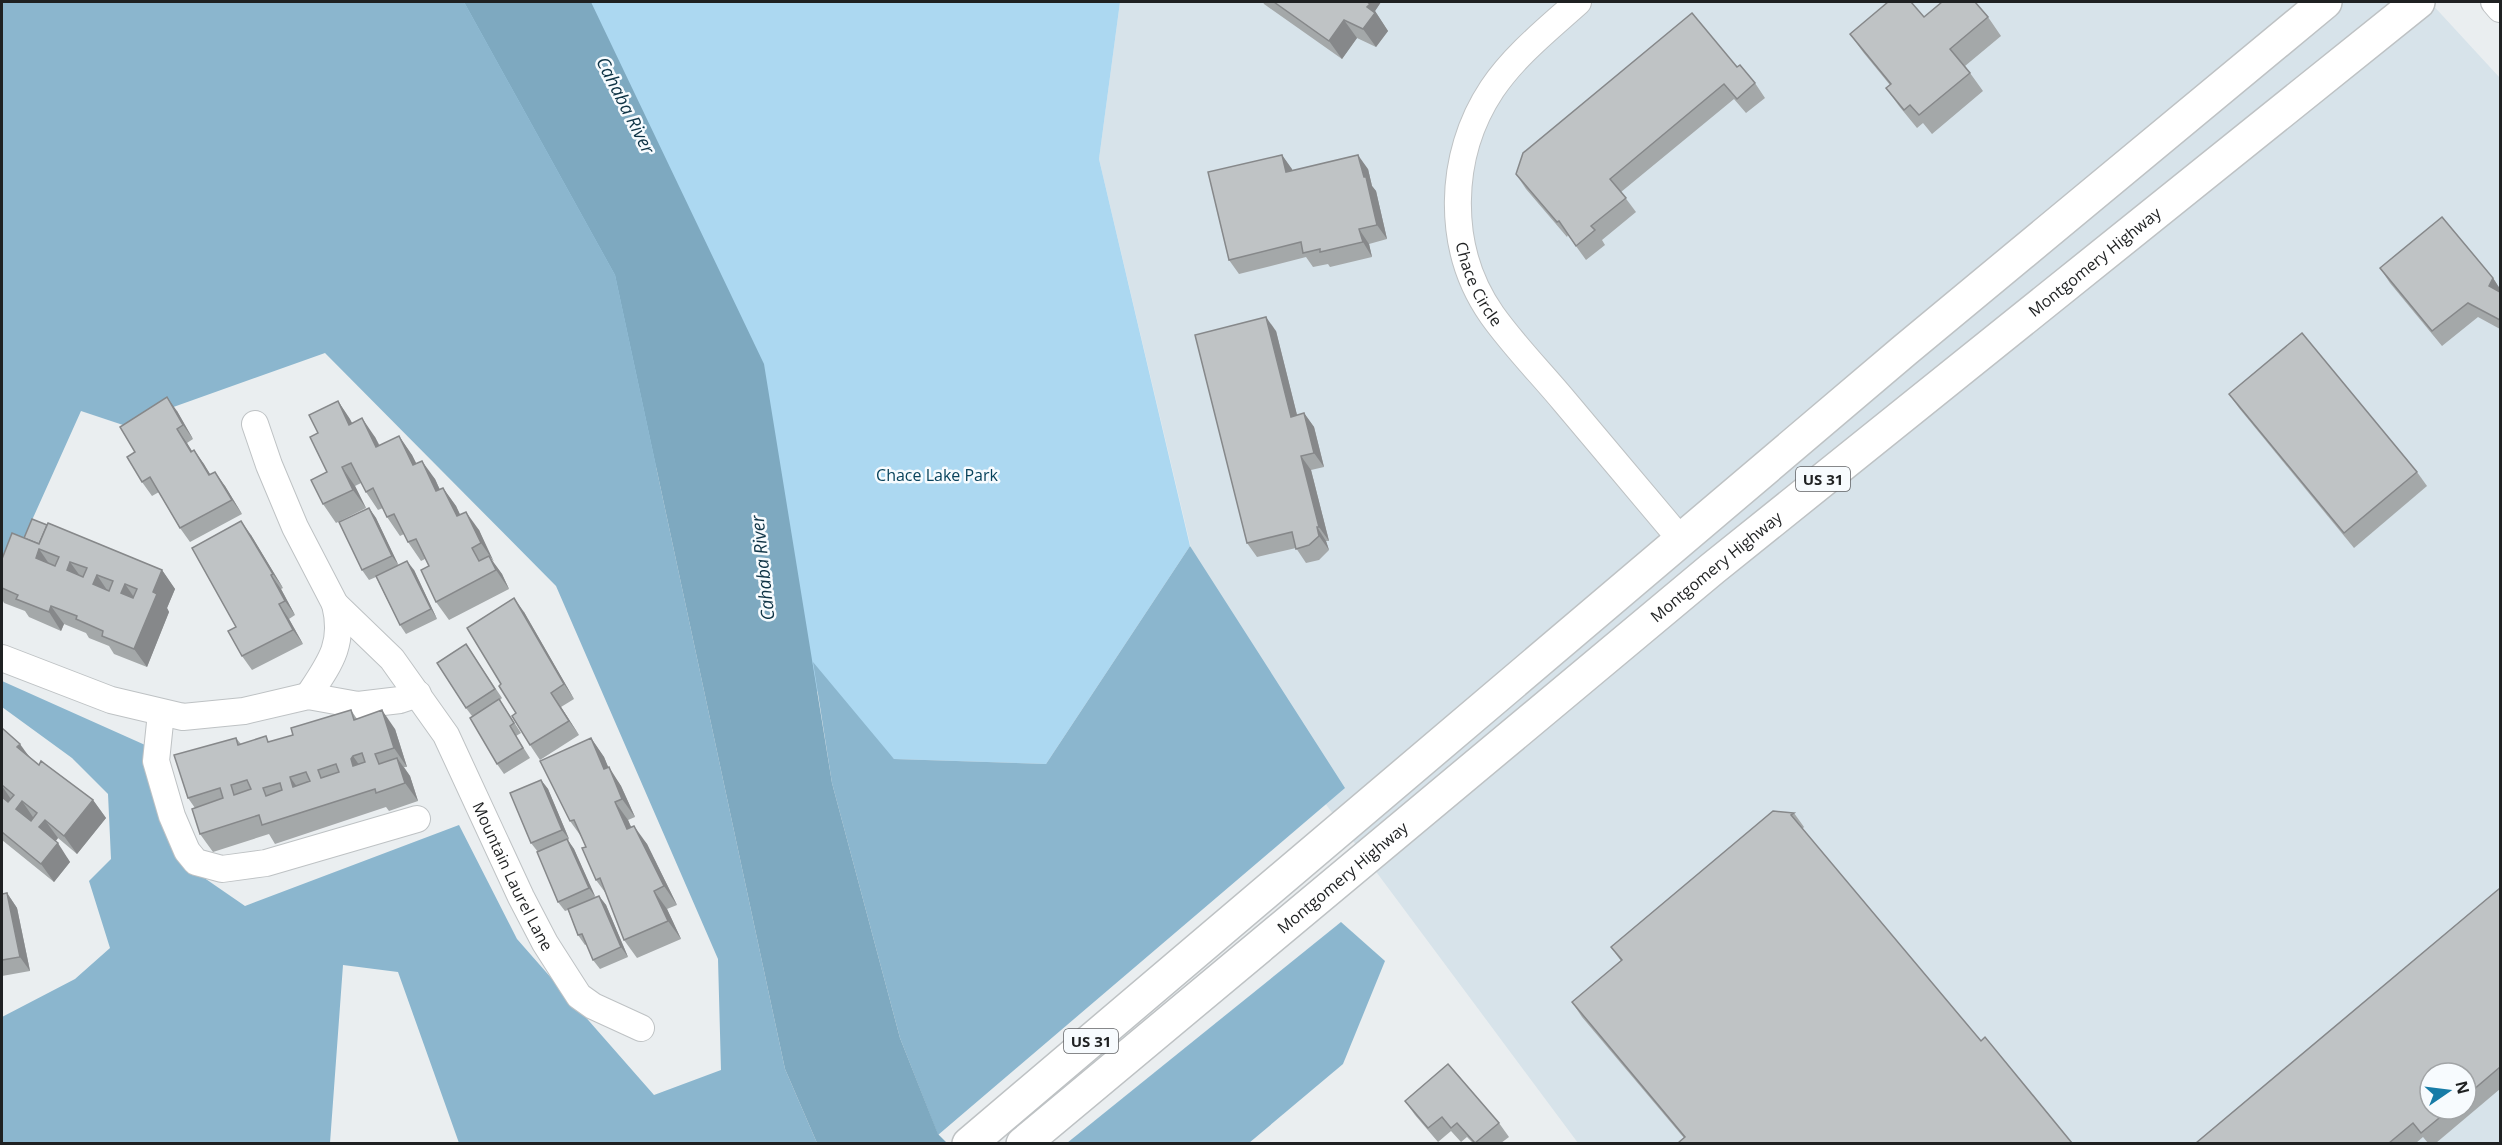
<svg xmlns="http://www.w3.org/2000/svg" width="2502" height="1145" font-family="'Open Sans',sans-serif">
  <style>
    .built { fill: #d7e3ea; fill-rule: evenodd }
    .green { fill: #acd8f1 }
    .forest { fill: #8bb6ce }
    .water { fill: #7ea9c0 }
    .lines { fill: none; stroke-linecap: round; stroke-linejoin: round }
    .minor-casing { stroke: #bec2c4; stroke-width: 28 }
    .primary-casing { stroke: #bec2c4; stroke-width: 36 }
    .minor { stroke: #fff; stroke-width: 26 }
    .primary { stroke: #fff; stroke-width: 33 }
    .wall { fill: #a4a8a9; fill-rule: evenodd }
    .shaded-wall { fill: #86888a }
    .building { fill: #bfc3c5; stroke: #86888a; stroke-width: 1.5; fill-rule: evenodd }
    .labels { text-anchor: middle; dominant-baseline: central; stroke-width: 5; stroke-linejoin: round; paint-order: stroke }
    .shield { fill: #f7fbfe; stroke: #606264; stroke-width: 1.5 }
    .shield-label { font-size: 15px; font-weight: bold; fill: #1f2122 }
    .street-label { font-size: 16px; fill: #1f2122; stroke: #f7fbfe }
    .park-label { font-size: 16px; fill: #09435c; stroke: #f7fbfe }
    .water-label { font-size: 18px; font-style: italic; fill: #0e3345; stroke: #f7fbfe }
  </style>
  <rect width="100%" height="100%" fill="#eaeef0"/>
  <!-- built -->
  <path class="built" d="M1120,2H2430L2500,78V1143H1578L1217,658L1099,159ZM2430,1073H2466V1109H2430Z"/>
  <!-- green -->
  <polygon class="green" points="419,2 1120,2 1099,159 1190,546 1046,764 894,759 732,616"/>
  <!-- forest -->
  <g class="forest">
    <polygon points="2,2 464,2 615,275 785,1069 817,1143 459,1143 398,972 343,965 330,1143 2,1143 2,1017 75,979 110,948 89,881 111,859 108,794 72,758 2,707 2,681 163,753 184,864 245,906 459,825 517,939 654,1095 721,1070 718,959 556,586 325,353 123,425 81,411 2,587"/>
    <polygon points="1190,546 1345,788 938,1135 900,1038 832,783 813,662 894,759 1046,764"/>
    <polygon points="1341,922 1385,961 1343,1064 1249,1143 1067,1143"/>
  </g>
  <!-- water -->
  <polygon class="water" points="464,2 591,2 764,364 832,783 900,1038 938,1134 947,1143 817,1143 785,1069 615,275"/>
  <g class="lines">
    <!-- minor casing -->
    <g class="minor-casing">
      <g id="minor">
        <path id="s1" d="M1578,2C1548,29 1515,55 1492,89C1448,155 1445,248 1492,315C1514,346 1541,373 1565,402C1604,448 1643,495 1682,541"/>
        <polyline points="2494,2 2500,9"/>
        <path id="s2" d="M255,424L269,465L295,527L335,604L392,659L446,735L521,897L545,943L568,979L579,996L593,1006L641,1028"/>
        <polyline points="2,658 111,700 183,717 244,711 308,696 358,705 400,700 418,694"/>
        <path d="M308,696C330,663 345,644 335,604"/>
        <polyline points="161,713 156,761 172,816 187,851 196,862 222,869 266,863 417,819"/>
      </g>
    </g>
    <!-- primary casing -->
    <g class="primary-casing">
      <g id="primary">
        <polyline points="969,1144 1905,350 2325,2"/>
        <path id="s3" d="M1023,1144L1712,569L2418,2"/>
      </g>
    </g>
    <!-- minor -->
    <use href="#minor" class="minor"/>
    <!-- primary -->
    <use href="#primary" class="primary"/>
  </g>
  <!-- wall -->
  <g class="wall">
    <polygon points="1263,2 1385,2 1384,3 1381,2 1375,11 1388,31 1376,47 1357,38 1342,59 1264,4"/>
    <polygon points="1924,17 1988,17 2001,36 1965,66 1983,91 1932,134 1923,123 1917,128 1899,106 1886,88 1890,85 1863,52 1850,34"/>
    <polygon points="1737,67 1755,83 1765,98 1746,113 1734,99 1621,192 1636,212 1602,240 1605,245 1586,260 1568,235 1567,237 1526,189 1516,174"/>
    <polygon points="1282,155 1292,170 1368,169 1372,186 1376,191 1387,239 1369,244 1372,257 1330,267 1328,264 1313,267 1306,257 1239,274 1229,260"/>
    <polygon points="2380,268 2493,278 2500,289 2500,329 2478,317 2442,346 2390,283"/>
    <polygon points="1276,331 1297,415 1304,413 1314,427 1324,467 1311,470 1329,541 1326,541 1329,550 1319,560 1306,563 1296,548 1257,557 1247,543"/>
    <polygon points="2229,394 2417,472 2427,486 2354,548 2239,408"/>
    <polygon points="338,401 352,423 375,437 380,446 399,436 412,455 416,463 435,479 440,490 443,488 456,506 460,515 479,530 493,562 502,574 509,589 449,620 436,602 429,566 425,559 421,561 408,542 404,534 400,536 387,517 383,508 378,510 366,492 361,483 355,486 366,508 336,523 323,504 327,472 318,433"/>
    <polygon points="177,411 193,439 187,443 192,451 194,450 210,474 225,486 242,514 190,542 180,528 159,492 152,496 142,482 135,452"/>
    <polygon points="369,508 376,518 398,565 414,570 437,619 406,634 400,625 376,577 369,580 362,570"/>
    <polygon points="251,535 283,588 281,589 295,615 289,619 303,644 252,670 242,656"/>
    <polygon points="24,538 162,570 175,589 167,608 169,612 147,667 114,654 109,646 89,638 86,633 64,624 61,631 29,617 25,611 4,603 2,599 2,559"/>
    <polygon points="524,612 574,699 561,707 579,735 540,760 530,745 516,713 501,684"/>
    <polygon points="466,644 502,698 500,700 521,733 516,736 530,758 504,774 497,764 472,716 466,708"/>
    <polygon points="351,710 357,719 395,729 407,767 404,767 410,776 418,801 389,811 386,807 275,844 269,834 213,852 200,834 195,808 188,798 236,738 241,744 270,742 293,735"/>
    <polygon points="2,728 30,757 39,765 93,800 106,818 77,854 58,838 55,841 70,862 54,882 2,840"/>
    <polygon points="591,738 604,757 608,767 621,786 635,817 628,820 631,827 647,844 677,905 667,909 681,939 637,958 624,940 607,895 596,880 586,847 583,839 570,821"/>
    <polygon points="541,780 548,789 569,839 568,840 574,849 595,897 599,896 606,905 628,957 600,969 593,960 587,944 585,945 578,935 568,910 565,911 558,902 538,852 531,843"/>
    <polygon points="1794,813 1804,827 1802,829 1981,1041 2072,1143 1684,1138 1582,1017 1572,1002 1621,961 1611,947"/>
    <path d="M2500,888V1089L2436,1143H2428L2423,1137L2416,1143H2196ZM2466,1073V1109H2430Z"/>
    <polygon points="7,893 17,908 30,971 2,976 2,894"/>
    <polygon points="1405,1101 1499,1123 1509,1137 1501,1143 1473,1143 1467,1137 1461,1142 1451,1131 1438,1142 1415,1115"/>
  </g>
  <!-- shaded-wall -->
  <g class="shaded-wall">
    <polygon points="1363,2 1381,2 1375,11 1388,31 1376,47 1363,29"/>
    <polygon points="1344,20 1357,38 1342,59 1329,41"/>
    <polygon points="1282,155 1292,169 1296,186 1286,172"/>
    <polygon points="1358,155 1368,169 1372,186 1376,191 1387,239 1377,225"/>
    <polygon points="1359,229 1369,244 1372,257 1363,242"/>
    <polygon points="2493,278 2500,289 2500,297 2489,286"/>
    <polygon points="1266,317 1276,331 1301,431 1291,417"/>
    <polygon points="167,397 177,411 193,439 183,425"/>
    <polygon points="338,401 350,419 362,443 349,425"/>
    <polygon points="1304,413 1314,427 1324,467 1314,453"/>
    <polygon points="362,418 375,437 389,466 376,447"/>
    <polygon points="177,429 187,443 201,466 191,452"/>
    <polygon points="399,436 412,455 426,483 413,465"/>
    <polygon points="194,450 204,464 219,489 209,475"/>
    <polygon points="1301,456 1311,470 1329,541 1319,527"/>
    <polygon points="422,461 435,479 449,510 436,491"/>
    <polygon points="342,467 355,486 366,508 353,490"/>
    <polygon points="215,472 225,486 242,514 232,500"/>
    <polygon points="443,488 456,506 470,535 457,516"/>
    <polygon points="369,508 376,518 399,566 392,556"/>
    <polygon points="466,512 479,530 494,562 481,543"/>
    <polygon points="241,521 251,535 283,588 273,574"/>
    <polygon points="1317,527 1326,541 1329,550 1319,536"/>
    <polygon points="39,549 52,568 36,558"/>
    <polygon points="489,556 502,574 509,589 496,570"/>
    <polygon points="407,561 414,570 437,619 431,609"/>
    <polygon points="70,562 83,580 67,570"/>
    <polygon points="162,570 175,589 167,608 169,612 147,667 134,649 153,592"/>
    <polygon points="97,575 109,593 93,584"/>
    <polygon points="271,575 281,589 295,615 285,601"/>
    <polygon points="125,584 138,603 121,593"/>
    <polygon points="514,598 524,612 574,699 564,684"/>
    <polygon points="279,604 289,619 303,644 293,630"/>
    <polygon points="51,606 64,624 61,631 49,612"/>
    <polygon points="551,693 561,707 579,735 569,721"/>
    <polygon points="382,710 395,729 407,767 394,748"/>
    <polygon points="591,738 604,757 617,788 604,769"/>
    <polygon points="20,744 33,762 17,747"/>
    <polygon points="353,756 366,775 353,766 351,759"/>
    <polygon points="397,758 410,776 418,801 405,783"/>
    <polygon points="609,767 621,786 635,817 622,799"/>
    <polygon points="290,777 303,795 293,787"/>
    <polygon points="541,780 548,789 569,839 562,830"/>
    <polygon points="2,786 13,802 2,802"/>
    <polygon points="93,800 106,818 77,854 64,836"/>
    <polygon points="22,801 35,820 29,827 16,809"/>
    <polygon points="615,802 628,820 640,847 627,829"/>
    <polygon points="45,820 58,838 52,846 39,827"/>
    <polygon points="634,826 647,844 677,905 664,886"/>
    <polygon points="567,839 574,849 596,898 589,888"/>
    <polygon points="58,843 70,862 54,882 41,864"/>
    <polygon points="654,891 667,909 681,939 668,921"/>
    <polygon points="7,893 17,908 30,971 20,957"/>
    <polygon points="599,896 606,905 628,957 621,947"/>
  </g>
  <!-- building -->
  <g class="building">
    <polygon points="1274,2 1367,2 1370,4 1367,7 1375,13 1363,29 1344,20 1329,41"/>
    <polygon points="1888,2 1911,2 1924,17 1942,2 1975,2 1988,17 1950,49 1970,73 1919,115 1910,105 1904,110 1886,88 1891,84 1850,34"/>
    <polygon points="1692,13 1737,67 1740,65 1755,83 1737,99 1724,84 1610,179 1626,198 1591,226 1595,230 1576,246 1559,221 1557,222 1516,174 1523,153"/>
    <polygon points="1282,155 1286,172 1358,155 1364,177 1366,177 1377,225 1359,229 1363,242 1320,252 1320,249 1303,253 1301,242 1229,260 1208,172"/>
    <polygon points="2442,217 2493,278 2489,286 2500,292 2500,320 2468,303 2432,331 2380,268"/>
    <polygon points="1266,317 1291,417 1304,413 1314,453 1301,456 1319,527 1317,527 1319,536 1309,545 1296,549 1292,532 1247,543 1195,335"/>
    <polygon points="2302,333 2417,472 2344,533 2229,394"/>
    <polygon points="167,397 183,425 177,429 191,452 194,450 209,475 215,472 232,500 180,528 150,477 142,482 127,457 135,452 120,427"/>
    <polygon points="338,401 349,425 362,418 376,447 399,436 413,465 422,461 436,491 443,488 457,516 466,512 481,543 472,548 479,561 489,556 496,570 436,602 421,570 429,566 416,539 408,542 394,514 387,517 373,488 366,492 351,463 342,467 353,490 323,504 311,480 327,472 310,437 318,433 309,415"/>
    <polygon points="369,508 392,556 362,570 339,522"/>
    <polygon points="32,519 47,525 39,544 24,538"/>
    <polygon points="241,521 273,574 271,575 285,601 279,604 293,630 242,656 228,631 236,627 192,548"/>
    <path d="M48,523L162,570L153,592L157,594L134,649L102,636L103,631L76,619L77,616L51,606L49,612L16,599L18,595L2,588V559L12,533L39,544ZM39,549L59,557L55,566L36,558ZM70,562L87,568L83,577L67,570ZM97,575L113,581L109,591L93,584ZM125,584L137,589L133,598L121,593Z"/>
    <polygon points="407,561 431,609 400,625 376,576"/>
    <polygon points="514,598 564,684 551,693 569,721 530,745 512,716 516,713 499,686 501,684 467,628"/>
    <polygon points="466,644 495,689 466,708 437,663"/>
    <polygon points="499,699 514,723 510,726 523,748 497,764 470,718"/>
    <path d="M351,710L354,720L382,710L394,748L375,754L379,764L397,758L405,783L376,793L375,789L262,825L259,815L200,834L192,809L223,798L220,788L188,798L174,755L236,738L238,745L266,736L268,742L293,735L291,728ZM362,753L365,762L353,766L351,759L353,756ZM336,764L339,772L321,778L318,770ZM306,772L310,781L293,787L290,777ZM247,780L251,789L234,795L231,785ZM280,783L282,790L266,796L263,788Z"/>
    <path d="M2,728L20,744L17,747L39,765L41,761L93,800L64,836L45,820L39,827L58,843L41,864L2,832V797L8,802L14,795L2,785ZM22,801L37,813L31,821L16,809Z"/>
    <polygon points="591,738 604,769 609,767 622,799 615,802 627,829 634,826 664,886 654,891 668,921 624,940 600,878 596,880 582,848 586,847 574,820 570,821 540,761"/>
    <polygon points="541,780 562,830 531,843 510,793"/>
    <polygon points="1773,811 1794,813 1791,815 1981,1041 1985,1037 2072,1143 1678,1143 1685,1137 1572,1002 1622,960 1611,947"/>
    <polygon points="567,839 589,888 558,902 537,852"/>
    <polygon points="2500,888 2500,1067 2466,1096 2466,1073 2430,1073 2430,1109 2450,1109 2421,1133 2413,1123 2389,1143 2196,1143"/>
    <polygon points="7,893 20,957 2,960 2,894"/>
    <polygon points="599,896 621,947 593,960 582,934 578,935 568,909"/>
    <polygon points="1448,1064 1499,1123 1475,1143 1457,1123 1451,1128 1442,1117 1428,1128 1405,1101"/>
  </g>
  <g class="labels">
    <!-- shield labels -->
    <g class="shield">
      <rect x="1796" y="467" width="54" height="24" rx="4.5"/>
      <rect x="1064" y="1029" width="54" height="24" rx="4.5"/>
    </g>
    <g class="shield-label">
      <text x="1823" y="479">US 31</text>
      <text x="1091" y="1041">US 31</text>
    </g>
    <!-- street labels -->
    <g class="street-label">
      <text stroke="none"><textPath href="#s3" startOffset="1388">Montgomery Highway</textPath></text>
      <text stroke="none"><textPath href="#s1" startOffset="328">Chace Circle</textPath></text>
      <text stroke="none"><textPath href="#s3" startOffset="902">Montgomery Highway</textPath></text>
      <text stroke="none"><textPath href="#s2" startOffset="526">Mountain Laurel Lane</textPath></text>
      <text stroke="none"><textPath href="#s3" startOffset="416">Montgomery Highway</textPath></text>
    </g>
    <!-- park labels -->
    <g class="park-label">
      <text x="937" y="475">Chace Lake Park</text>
    </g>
    <!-- water labels -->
    <g class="water-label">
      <text transform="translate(626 105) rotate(63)">Cahaba River</text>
      <text transform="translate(762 568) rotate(-96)">Cahaba River</text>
    </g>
  </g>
  <!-- border -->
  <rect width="2502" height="1145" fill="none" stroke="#1f2122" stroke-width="6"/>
  <!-- north arrow -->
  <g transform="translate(2448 1091) rotate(76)"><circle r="28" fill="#f7fbfe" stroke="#a1a4a6" stroke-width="1.5"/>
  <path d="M0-4.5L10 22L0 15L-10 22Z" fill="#177ca7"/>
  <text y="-9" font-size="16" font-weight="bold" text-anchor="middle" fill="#1f2122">N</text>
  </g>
</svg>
